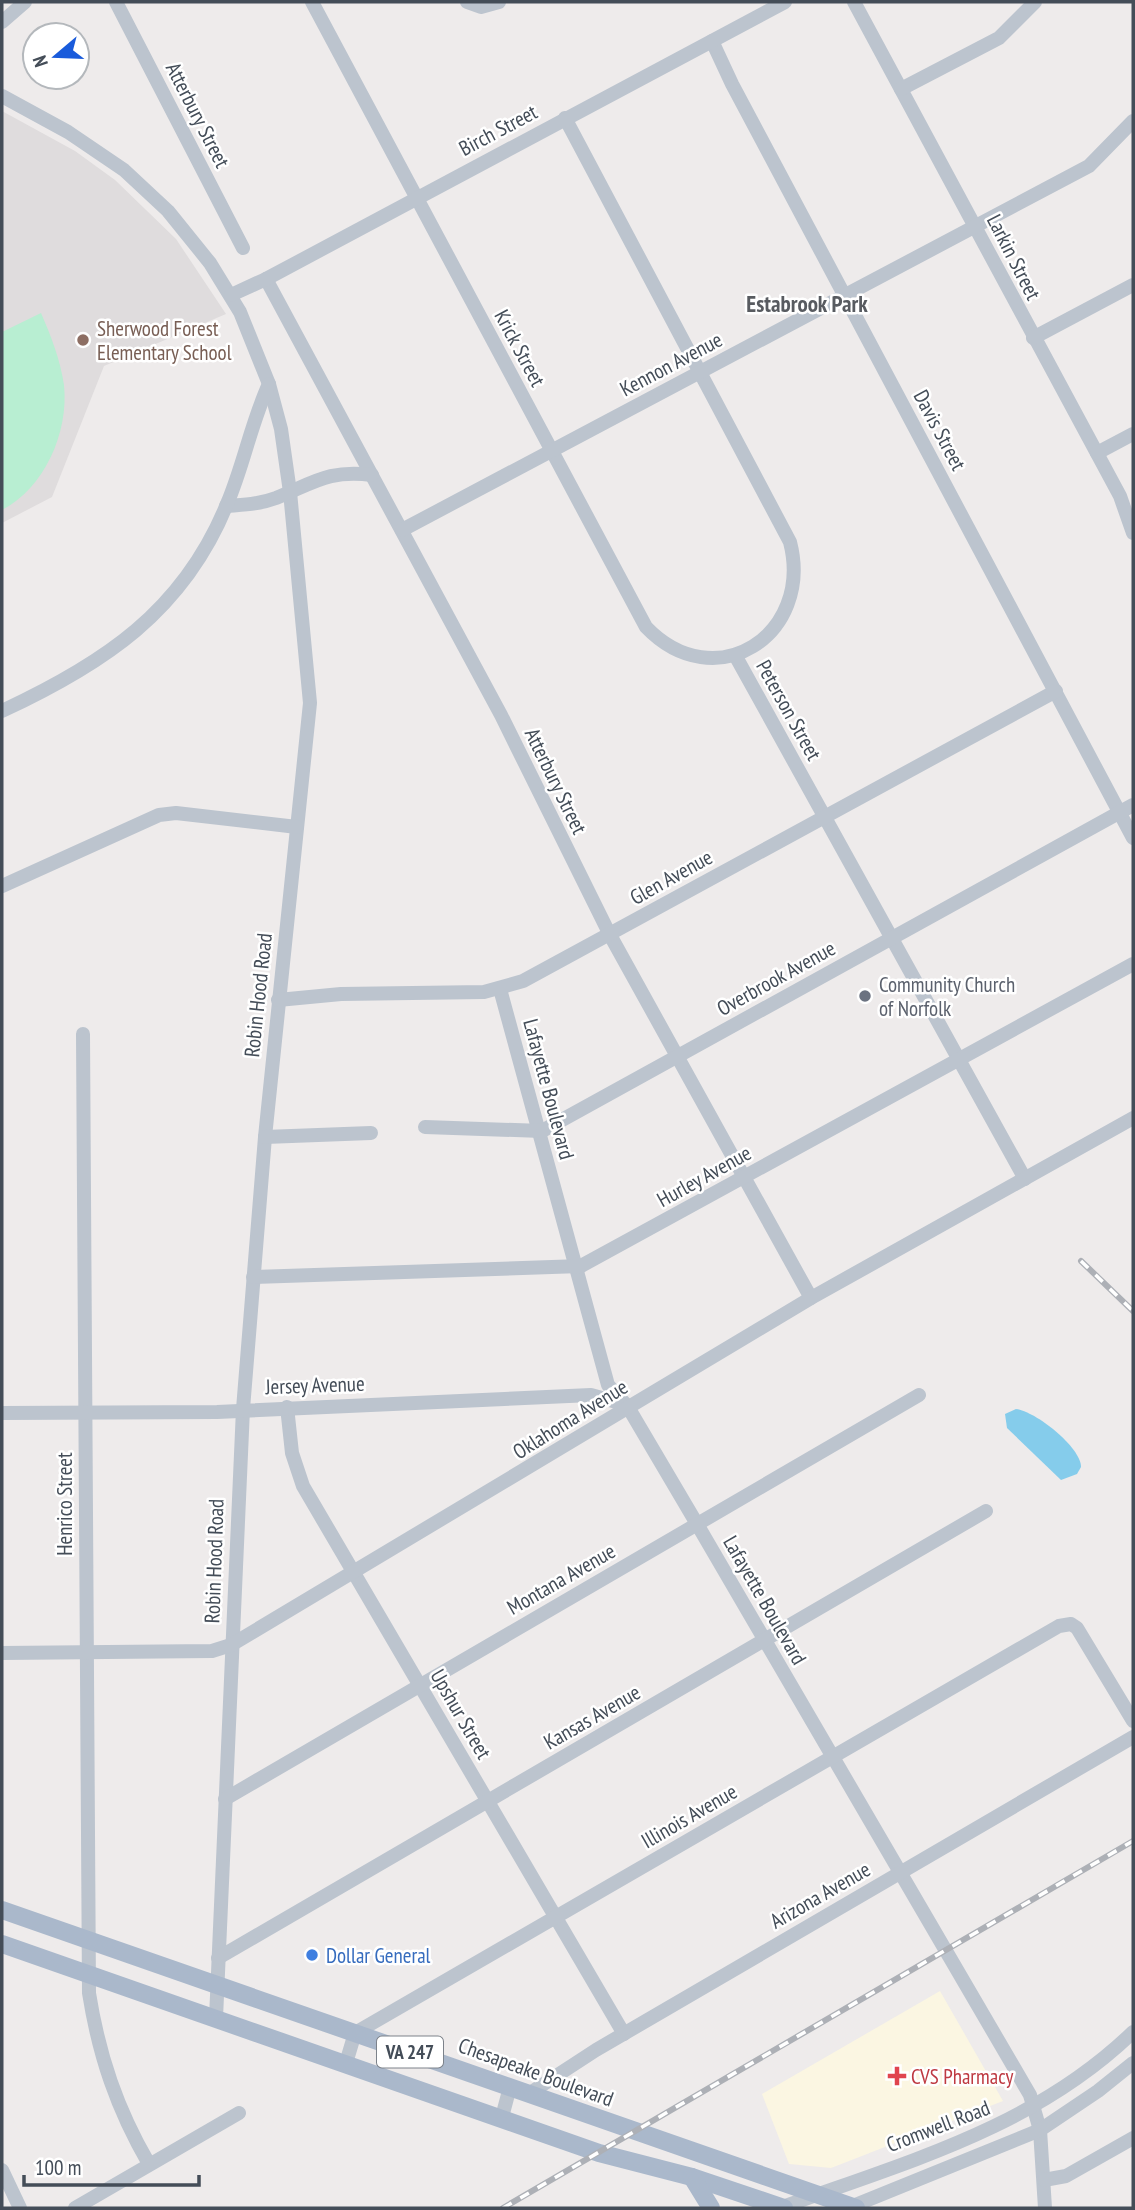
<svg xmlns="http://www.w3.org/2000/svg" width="1135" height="2210" font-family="'PT Sans Narrow',sans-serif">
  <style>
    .commercial { fill: #fbf6e2 }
    .education { fill: #dfdcdd }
    .green { fill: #b8eed2 }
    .water { fill: #85cceb }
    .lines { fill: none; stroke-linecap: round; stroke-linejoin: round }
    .minor { stroke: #bcc4ce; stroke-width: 14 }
    .major { stroke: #aab8cb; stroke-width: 18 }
    .rail-casing { stroke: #adb0b6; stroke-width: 6 }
    .rail { stroke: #fff; stroke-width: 3.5; stroke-dasharray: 10; stroke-linecap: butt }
    .education-dot { fill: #8d6e63; stroke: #fff; stroke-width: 2.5 }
    .worship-dot { fill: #6b7280; stroke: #fff; stroke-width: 2.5 }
    .shop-dot { fill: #3f7fe0; stroke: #fff; stroke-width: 2.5 }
    .health-dot { fill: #e0444e; stroke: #fff; stroke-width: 2.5 }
    .labels { text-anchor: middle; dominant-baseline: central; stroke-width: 5; stroke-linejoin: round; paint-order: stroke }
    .shield { fill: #fff; stroke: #7c828a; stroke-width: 2 }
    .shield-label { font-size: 19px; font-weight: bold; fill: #444d58 }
    .street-label { font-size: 21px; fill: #444d58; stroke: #fff }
    .education-label { font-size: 21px; fill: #785e54; stroke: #fff; text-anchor: start }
    .worship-label { font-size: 21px; fill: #5b616d; stroke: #fff; text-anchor: start }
    .shop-label { font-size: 21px; fill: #366cbe; stroke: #fff; text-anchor: start }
    .health-label { font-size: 21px; fill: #be3a42; stroke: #fff; text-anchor: start }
    .neighbourhood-label { font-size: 23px; font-weight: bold; fill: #585b60; stroke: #fff }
  </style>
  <rect width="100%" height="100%" fill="#eeebeb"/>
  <!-- commercial -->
  <polygon class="commercial" points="940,1991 1003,2101 831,2168 789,2164 762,2094"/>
  <!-- education -->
  <polygon class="education" points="2,111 75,151 115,180 176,239 226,314 104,366 52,497 2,523"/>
  <!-- green -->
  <path class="green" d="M41,313C51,336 60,359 64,385C69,433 44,488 2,510V332Z"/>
  <!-- water -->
  <path class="water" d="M1016,1409C1035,1411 1081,1447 1081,1467L1077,1474L1061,1480L1007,1428L1005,1414Z"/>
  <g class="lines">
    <!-- minor -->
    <g class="minor">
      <polyline points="116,2 243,248"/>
      <path d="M312,2L646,627C715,699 814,635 790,542L565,118"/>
      <polyline points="467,2 481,7 499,2"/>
      <polyline points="854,2 1120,496 1133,533"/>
      <polyline points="2,22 25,2"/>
      <polyline points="712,41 732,84 1133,838"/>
      <polyline points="901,89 999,38 1035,2"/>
      <polyline points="2,96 68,132 124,170 168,211 210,263 240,312 269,384 281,429 290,492 310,703 265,1137 243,1409 216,2018"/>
      <polyline points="266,279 501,715 610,935 811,1298"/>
      <polyline points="231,295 266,279 785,2"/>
      <polyline points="1033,338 1133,285"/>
      <polyline points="1097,453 1133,434"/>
      <path d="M226,506C243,505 260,504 276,498C313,483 330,469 372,475"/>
      <polyline points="402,530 1089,166 1133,121"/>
      <polyline points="735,655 1025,1179"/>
      <path d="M2,711C103,664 183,612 227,504C244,464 251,423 269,384"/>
      <polyline points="2,886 159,815 176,813 297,827"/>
      <polyline points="500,989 608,1385 628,1407 697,1524 1030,2095 1040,2130 1045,2208"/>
      <polyline points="278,1000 341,994 484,992 523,981 1056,691"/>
      <path d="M83,1034L89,1993C99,2056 117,2109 149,2164"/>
      <polyline points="425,1127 542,1131 1133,805"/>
      <polyline points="265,1137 371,1133"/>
      <polyline points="253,1277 581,1266 1133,964"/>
      <polyline points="287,1407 292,1453 303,1486 624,2034"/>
      <polyline points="2,1413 217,1412 591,1395 620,1403"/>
      <polyline points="2,1653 212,1651 231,1645 811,1298 1133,1118"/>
      <polyline points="225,1799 919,1395"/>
      <polyline points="218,1958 986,1511"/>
      <polyline points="346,2063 355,2033 1059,1626 1071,1624 1077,1628 1133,1721"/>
      <polyline points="530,2093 596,2050 1133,1737"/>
      <polyline points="502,2117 510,2087"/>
      <polyline points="2,2170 20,2208"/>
      <polyline points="1044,2180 1066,2176 1133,2138"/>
      <polyline points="75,2208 239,2113"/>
      <path d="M780,2208C906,2162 1034,2128 1133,2032"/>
      <polyline points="848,2208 1040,2130 1098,2091 1133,2063"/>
    </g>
    <!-- major -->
    <g class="major">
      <polyline points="2,1910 856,2208"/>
      <polyline points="2,1944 599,2153 692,2177 784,2208"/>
      <polyline points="692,2177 711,2208"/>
    </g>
    <!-- rail casing -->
    <g class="rail-casing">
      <g id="rail">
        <polyline points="1081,1261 1133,1311"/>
        <polyline points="503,2208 1133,1841"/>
      </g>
    </g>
    <!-- rail -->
    <use href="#rail" class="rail"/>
  </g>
  <!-- markers -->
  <circle class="education-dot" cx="83" cy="340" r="7"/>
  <circle class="worship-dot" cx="865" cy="996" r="7"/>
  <circle class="shop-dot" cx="312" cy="1955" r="7"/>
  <path class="health-dot" d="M893.5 2065.5h7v7h7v7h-7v7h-7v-7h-7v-7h7z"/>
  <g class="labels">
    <!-- shield labels -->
    <rect class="shield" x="377" y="2036.5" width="66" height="31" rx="5"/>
    <g class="shield-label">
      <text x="410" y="2052">VA 247</text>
    </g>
    <!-- street labels -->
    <g class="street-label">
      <text transform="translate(198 115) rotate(63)">Atterbury Street</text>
      <text transform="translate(498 130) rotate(-28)">Birch Street</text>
      <text transform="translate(1014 257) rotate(63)">Larkin Street</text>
      <text transform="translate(520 348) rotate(62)">Krick Street</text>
      <text transform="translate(671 364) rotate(-28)">Kennon Avenue</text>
      <text transform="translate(940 430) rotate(62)">Davis Street</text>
      <text transform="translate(789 710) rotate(61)">Peterson Street</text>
      <text transform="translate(556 781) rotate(64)">Atterbury Street</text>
      <text transform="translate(671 877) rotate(-29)">Glen Avenue</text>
      <text transform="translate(776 978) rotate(-29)">Overbrook Avenue</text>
      <text transform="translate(258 995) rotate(-84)">Robin Hood Road</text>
      <text transform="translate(549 1089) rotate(75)">Lafayette Boulevard</text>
      <text transform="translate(704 1176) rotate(-29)">Hurley Avenue</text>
      <text transform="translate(315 1385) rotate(-2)">Jersey Avenue</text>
      <text transform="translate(570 1419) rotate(-32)">Oklahoma Avenue</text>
      <text transform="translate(64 1504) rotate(-90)">Henrico Street</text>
      <text transform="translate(214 1561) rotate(-88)">Robin Hood Road</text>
      <text transform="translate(561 1579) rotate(-30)">Montana Avenue</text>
      <text transform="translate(765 1600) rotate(60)">Lafayette Boulevard</text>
      <text transform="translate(461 1714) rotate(60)">Upshur Street</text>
      <text transform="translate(592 1717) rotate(-30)">Kansas Avenue</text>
      <text transform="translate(689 1816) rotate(-30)">Illinois Avenue</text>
      <text transform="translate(820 1895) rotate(-30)">Arizona Avenue</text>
      <text transform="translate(536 2072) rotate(20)">Chesapeake Boulevard</text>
      <text transform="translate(938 2126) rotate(-21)">Cromwell Road</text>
    </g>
    <!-- education labels -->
    <g class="education-label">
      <text x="97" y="328">Sherwood Forest<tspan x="97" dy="24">Elementary School</tspan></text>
    </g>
    <!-- worship labels -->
    <g class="worship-label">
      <text x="879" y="984">Community Church<tspan x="879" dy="24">of Norfolk</tspan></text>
    </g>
    <!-- shop labels -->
    <g class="shop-label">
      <text x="326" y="1955">Dollar General</text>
    </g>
    <!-- health labels -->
    <g class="health-label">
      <text x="911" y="2076">CVS Pharmacy</text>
    </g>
    <!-- neighbourhood labels -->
    <g class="neighbourhood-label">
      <text x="807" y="303">Estabrook Park</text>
    </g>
  </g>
  <!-- border -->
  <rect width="1135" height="2210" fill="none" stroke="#444d58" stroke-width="7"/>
  <!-- north arrow -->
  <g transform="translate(56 56) rotate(251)"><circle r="33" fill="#ffffff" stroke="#b4b8bc" stroke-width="2"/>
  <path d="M0-5L12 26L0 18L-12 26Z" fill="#195bdb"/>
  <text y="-10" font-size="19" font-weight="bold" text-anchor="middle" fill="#444d58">N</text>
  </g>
  <!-- scale -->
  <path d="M24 2175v10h175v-10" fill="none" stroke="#444d58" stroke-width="3.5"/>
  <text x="35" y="2175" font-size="21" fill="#444d58" stroke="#ffffff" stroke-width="5" paint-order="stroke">100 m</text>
</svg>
